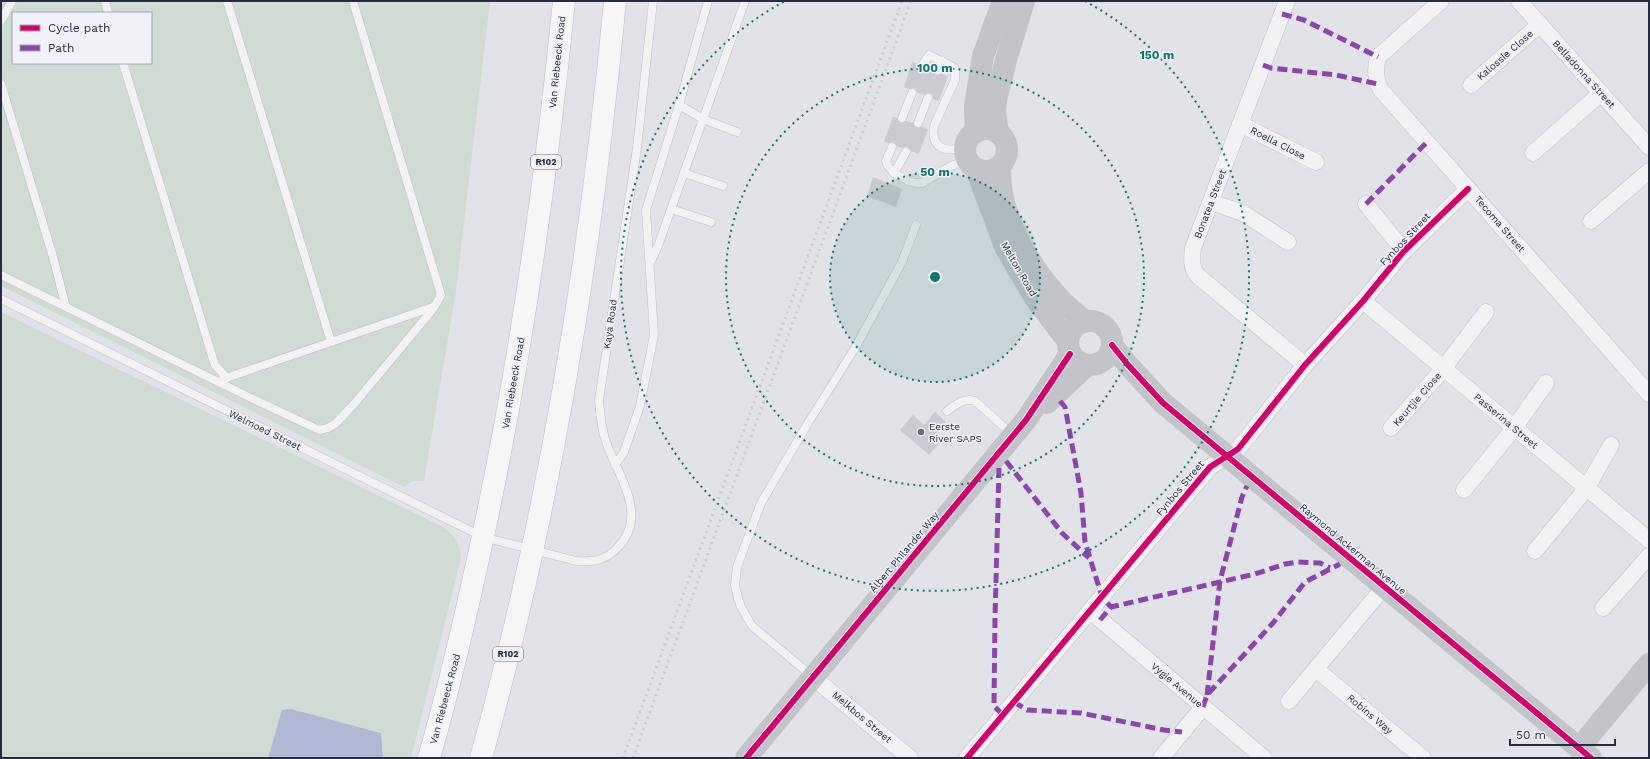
<svg xmlns="http://www.w3.org/2000/svg" width="1650" height="759" font-family="'Work Sans',sans-serif">
  <style>
    .green { fill: #d0dbd3; fill-rule: evenodd }
    .water { fill: #afb9d5 }
    .building { fill: #cacbd0 }
    .lines { fill: none; stroke-linecap: round; stroke-linejoin: round }
    .lane-casing { stroke: #bfc0c6; stroke-width: 9 }
    .street-casing { stroke: #bfc0c6; stroke-width: 17 }
    .primary-casing { stroke: #bfc0c6; stroke-width: 23 }
    .lane { stroke: #f2f2f4; stroke-width: 8 }
    .street { stroke: #f2f2f4; stroke-width: 16 }
    .secondary { stroke: #c3c4ca; stroke-width: 22 }
    .primary { stroke: #f6f6f7; stroke-width: 22 }
    .rail { stroke: #cbcccf; stroke-width: 3; stroke-dasharray: 2 4; stroke-linecap: butt }
    .quiet { stroke: #8e44ad; stroke-width: 5; stroke-dasharray: 10 5; stroke-linecap: butt }
    .cycleway-casing { stroke: #f0f2f7; stroke-width: 8 }
    .cycleway { stroke: #d6006c; stroke-width: 6 }
    .ring { fill: none; stroke: #0f766e; stroke-width: 2; stroke-dasharray: 2 4 }
    .poi-dot { fill: #686c7d; stroke: #f0f2f7; stroke-width: 1.5 }
    .labels { text-anchor: middle; dominant-baseline: central; stroke-width: 3; stroke-linejoin: round; paint-order: stroke }
    .shield { fill: #f0f2f7; stroke: #636779; stroke-width: 1 }
    .shield-label { font-size: 9px; font-weight: bold; fill: #272c43 }
    .street-label { font-size: 10px; fill: #272c43; stroke: #f0f2f7 }
    .poi-label { font-size: 10px; fill: #272c43; stroke: #f0f2f7; text-anchor: start }
    .centre { fill: #0f766e; stroke: #f0f2f7; stroke-width: 2 }
    .ring-label { font-size: 12px; text-anchor: middle; font-weight: bold; fill: #0f766e; stroke: #f0f2f7; stroke-width: 3; stroke-linejoin: round; paint-order: stroke }
  </style>
  <rect width="100%" height="100%" fill="#e2e3e8"/>
  <!-- green -->
  <g class="green">
    <path d="M1,1H490L456,291L424,481H413L404,487L1,286ZM13,13H151V63H13Z"/>
    <path d="M1,312L443,527C454,534 460,545 461,558L411,758H383L381,732L282,710L268,758H1Z"/>
  </g>
  <!-- water -->
  <polygon class="water" points="291,709 381,733 383,758 268,758 282,710"/>
  <!-- building -->
  <g class="building">
    <polygon points="912,62 918,64 920,69 927,68 933,70 936,75 942,74 948,76 939,101 933,99 933,95 930,93 924,95 917,92 914,88 908,89 904,87"/>
    <polygon points="893,117 897,118 900,123 906,121 913,123 916,128 922,127 928,129 919,154 911,151 908,147 902,148 897,146 894,142 888,143 884,141"/>
    <polygon points="873,177 902,189 896,207 867,196"/>
    <polygon points="935,412 946,422 936,434 942,440 929,455 900,430 913,415 924,425"/>
  </g>
  <g class="lines">
    <!-- lane casing -->
    <g class="lane-casing">
      <g id="lane">
        <polyline points="105,1 108,13"/>
        <polyline points="227,1 331,342"/>
        <polyline points="1,21 12,1"/>
        <polyline points="123,63 213,359 215,365 227,378"/>
        <path d="M923,64L929,55L955,68V80L934,126C930,149 947,153 965,147"/>
        <polyline points="938,70 942,61"/>
        <polyline points="1,84 53,257 66,307"/>
        <polyline points="679,105 703,119 737,132"/>
        <polyline points="902,118 912,93"/>
        <polyline points="918,123 928,98"/>
        <polyline points="892,147 886,161 888,166 894,173"/>
        <path d="M906,152L894,173C903,178 910,184 922,183L951,166L967,160"/>
        <polyline points="684,173 723,186"/>
        <polyline points="671,209 711,222"/>
        <polyline points="650,263 658,246 745,1"/>
        <polyline points="1,275 251,398 319,430 328,428 335,424 354,404 433,309 441,295 353,1"/>
        <path d="M1,299L483,537L576,561C593,562 606,561 618,547C649,515 618,476 606,442C601,428 600,414 599,400L637,148L653,1"/>
        <polyline points="223,379 433,307"/>
        <path d="M947,411C956,405 964,397 975,401L1013,435"/>
        <polyline points="615,465 624,452 640,406 654,335 646,210 679,105 708,1"/>
        <polyline points="812,676 752,626 741,607 738,598 735,585 737,567 761,503 808,423 855,348 902,262 916,225"/>
      </g>
    </g>
    <!-- street casing -->
    <g class="street-casing">
      <g id="street">
        <path d="M1287,1L1193,248C1192,258 1190,269 1199,277L1305,365"/>
        <path d="M1441,1L1378,57C1375,69 1375,80 1381,90L1649,394"/>
        <polyline points="1519,1 1649,147"/>
        <polyline points="1471,85 1540,24"/>
        <polyline points="1240,124 1316,162"/>
        <polyline points="1533,153 1601,93"/>
        <polyline points="1211,202 1243,213 1288,242"/>
        <polyline points="1366,204 1404,251"/>
        <polyline points="1591,221 1649,171"/>
        <polyline points="1363,301 1649,540"/>
        <polyline points="1391,428 1443,369 1486,312"/>
        <polyline points="1464,490 1514,428 1546,383"/>
        <polyline points="1535,551 1586,489 1611,445"/>
        <polyline points="1603,608 1649,556"/>
        <polyline points="1090,611 1264,758"/>
        <polyline points="1317,670 1423,758"/>
        <polyline points="813,677 910,758"/>
        <polyline points="1289,701 1384,587"/>
        <polyline points="967,758 1210,467 1238,449 1305,365 1363,301 1404,251 1468,189"/>
        <polyline points="1161,758 1203,707"/>
      </g>
    </g>
    <!-- primary casing -->
    <g class="primary-casing">
      <g id="primary">
        <path d="M429,758C450,685 467,611 483,536C521,360 546,181 564,1"/>
        <path d="M481,758C550,511 591,256 615,1"/>
      </g>
    </g>
    <!-- lane -->
    <use href="#lane" class="lane"/>
    <!-- street -->
    <use href="#street" class="street"/>
    <!-- secondary -->
    <g class="secondary">
      <circle cx="986" cy="150" r="21"/>
      <polyline points="976,132 975,106 983,56 1003,1"/>
      <polyline points="998,133 995,113 996,100 1006,60 1024,1"/>
      <path d="M1000,166C998,223 1041,288 1085,321"/>
      <polyline points="976,169 1006,249 1035,298 1067,340"/>
      <circle cx="1090" cy="343" r="22"/>
      <polyline points="1112,345 1128,365 1163,403 1591,758"/>
      <polyline points="1047,403 1086,366"/>
      <polyline points="1579,748 1649,664"/>
      <polyline points="746,758 1026,420 1070,354"/>
    </g>
    <!-- primary -->
    <use href="#primary" class="primary"/>
    <!-- rail -->
    <g class="rail">
      <polyline points="623,758 902,1"/>
      <polyline points="633,758 911,1"/>
    </g>
    <!-- quiet -->
    <g class="quiet">
      <polyline points="1282,14 1304,20 1378,57"/>
      <polyline points="1263,65 1271,68 1336,75 1378,84"/>
      <polyline points="1366,204 1427,142"/>
      <polyline points="1060,401 1065,407 1081,493 1085,542 1102,597 1111,607"/>
      <polyline points="1006,461 1062,533 1089,558"/>
      <polyline points="999,468 995,618 994,706 1003,715"/>
      <polyline points="1100,620 1111,607 1255,574 1285,564 1298,562 1320,563 1330,568"/>
      <polyline points="1207,695 1220,581 1242,497 1247,486"/>
      <polyline points="1014,702 1027,710 1081,713 1164,730 1182,732"/>
      <polyline points="1203,707 1207,695 1273,623 1305,582 1340,564"/>
    </g>
    <!-- cycleway casing -->
    <g class="cycleway-casing">
      <g id="cycleway">
        <polyline points="1112,345 1128,365 1163,403 1591,758"/>
        <polyline points="746,758 1026,420 1070,354"/>
        <polyline points="967,758 1210,467 1238,449 1305,365 1363,301 1404,251 1468,189"/>
      </g>
    </g>
    <!-- cycleway -->
    <use href="#cycleway" class="cycleway"/>
  </g>
  <!-- distance rings -->
  <circle cx="935" cy="277" r="105" fill="#0f766e" fill-opacity=".12"/>
  <g class="ring">
    <circle cx="935" cy="277" r="105"/>
    <circle cx="935" cy="277" r="209"/>
    <path d="M1085 1A314 314 0 1 1 785 1"/>
  </g>
  <!-- markers -->
  <circle class="poi-dot" cx="921" cy="432" r="4"/>
  <g class="labels">
    <!-- shield labels -->
    <g class="shield">
      <rect x="531" y="155" width="30" height="14" rx="3"/>
      <rect x="493" y="647" width="30" height="14" rx="3"/>
    </g>
    <g class="shield-label">
      <text x="546" y="162">R102</text>
      <text x="508" y="654">R102</text>
    </g>
    <!-- street labels -->
    <g class="street-label">
      <text transform="translate(1505 55) rotate(-41)">Kalossie Close</text>
      <text transform="translate(557 62) rotate(-84)">Van Riebeeck Road</text>
      <text transform="translate(1584 74) rotate(48)">Belladonna Street</text>
      <text transform="translate(1278 143) rotate(27)">Roella Close</text>
      <text transform="translate(1210 204) rotate(-69)">Bonatea Street</text>
      <text transform="translate(1500 224) rotate(49)">Tecoma Street</text>
      <text transform="translate(1405 239) rotate(-47)">Fynbos Street</text>
      <text transform="translate(1019 269) rotate(60)">Melton Road</text>
      <text transform="translate(610 324) rotate(-82)">Kaya Road</text>
      <text transform="translate(513 383) rotate(-80)">Van Riebeeck Road</text>
      <text transform="translate(1417 399) rotate(-49)">Keurtjie Close</text>
      <text transform="translate(1506 421) rotate(40)">Passerina Street</text>
      <text transform="translate(265 430) rotate(26)">Welmoed Street</text>
      <text transform="translate(1180 488) rotate(-50)">Fynbos Street</text>
      <text transform="translate(1353 549) rotate(40)">Raymond Ackerman Avenue</text>
      <text transform="translate(904 552) rotate(-50)">Albert Philander Way</text>
      <text transform="translate(1177 685) rotate(40)">Vygie Avenue</text>
      <text transform="translate(445 699) rotate(-75)">Van Riebeeck Road</text>
      <text transform="translate(1370 714) rotate(40)">Robins Way</text>
      <text transform="translate(862 717) rotate(40)">Melkbos Street</text>
    </g>
    <!-- poi labels -->
    <g class="poi-label">
      <text x="929" y="426">Eerste<tspan x="929" dy="12">River SAPS</tspan></text>
    </g>
  </g>
  <circle cx="935" cy="277" r="6" class="centre"/>
  <g class="ring-label">
    <text x="1157" y="59">150 m</text>
    <text x="935" y="72">100 m</text>
    <text x="935" y="176">50 m</text>
  </g>
  <!-- border -->
  <rect width="1650" height="759" fill="none" stroke="#272c43" stroke-width="4"/>
  <!-- legend -->
  <rect x="12" y="12" width="140" height="52" fill="#f0f2f7" stroke="#a0a3af"/>
  <rect x="20" y="25" width="20" height="6" fill="#d6006c" stroke="#a0a3af"/>
  <text x="48" y="32" font-size="12" fill="#272c43">Cycle path</text>
  <rect x="20" y="45" width="20" height="6" fill="#8e44ad" stroke="#a0a3af"/>
  <text x="48" y="52" font-size="12" fill="#272c43">Path</text>
  <!-- scale -->
  <path d="M1510 739v6h105v-6" fill="none" stroke="#272c43" stroke-width="2"/>
  <text x="1516" y="739" font-size="12" fill="#272c43" stroke="#f0f2f7" stroke-width="3" paint-order="stroke">50 m</text>
</svg>
